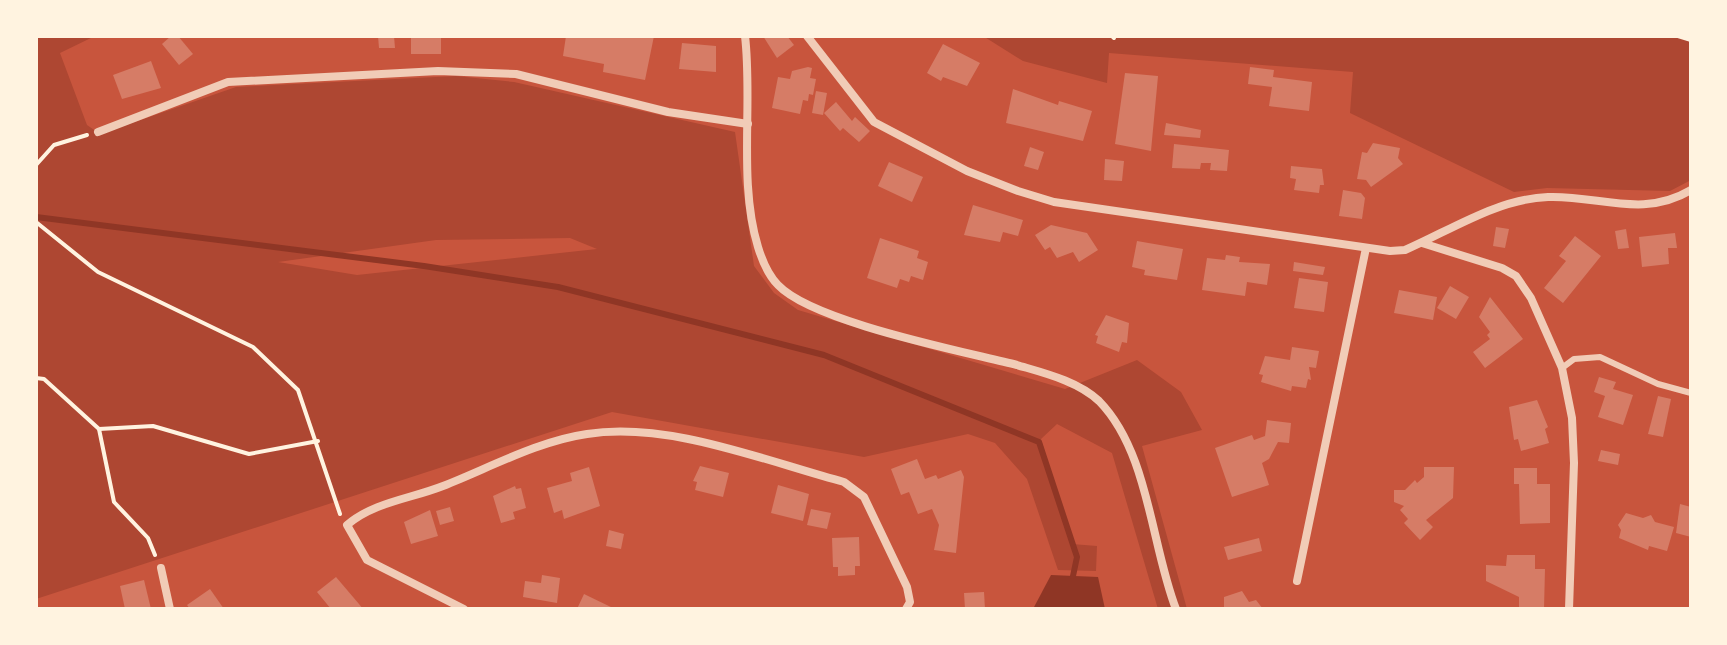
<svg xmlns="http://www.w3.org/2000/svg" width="1727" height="645" font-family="Georgia,serif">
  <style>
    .green { fill: #ae4732; fill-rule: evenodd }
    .water { fill: #8f3625 }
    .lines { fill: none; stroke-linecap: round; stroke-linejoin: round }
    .stream { stroke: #8f3625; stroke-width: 6 }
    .building { fill: #d67c66 }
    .path { stroke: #fff3e0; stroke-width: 4 }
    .service { stroke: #f1ccb7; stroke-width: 6 }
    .minor { stroke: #f1ccb7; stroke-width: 8 }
  </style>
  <rect width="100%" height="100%" fill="#c8553d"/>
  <!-- green -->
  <g class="green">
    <path d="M36,36H95L60,53L87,125L100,134L236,87L456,76L514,82L735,132L754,266L774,293L798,310L1065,389L1137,360L1181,392L1202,430L1142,446L1187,609H1158L1112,453L1057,424L1041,439L1072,544L1097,546L1096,571L1058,570L1027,479L995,443L968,434L864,457L612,412L36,599ZM570,238L597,249L357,275L278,262L436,240Z"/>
    <polygon points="983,36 1691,36 1691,180 1670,191 1547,188 1514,192 1350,113 1353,72 1109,53 1107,83 1023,61"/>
  </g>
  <!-- water -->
  <polygon class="water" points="1051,575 1098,577 1105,609 1033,609"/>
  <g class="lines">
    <!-- stream -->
    <polyline class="stream" points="36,217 424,266 558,287 824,355 1039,442 1077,557 1073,576"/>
  </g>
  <!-- building -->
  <g class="building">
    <polygon points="171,36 178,36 193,54 179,65 162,44"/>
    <polygon points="378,36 394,36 395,48 379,48"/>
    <rect x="411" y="36" width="30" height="18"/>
    <polygon points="566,36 654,36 645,80 603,72 604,64 563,56"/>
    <polygon points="763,36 787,36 794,45 777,58"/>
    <polygon points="682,43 716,46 716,72 679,69"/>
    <polygon points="943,44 980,63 967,86 943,77 941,81 927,73"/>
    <polygon points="151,61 161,88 122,99 113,75"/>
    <polygon points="808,67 812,68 810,78 816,79 813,95 809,94 808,101 803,100 800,114 772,108 778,77 790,79 792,71"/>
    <polygon points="1250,67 1274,70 1273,77 1312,82 1309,111 1269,106 1272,87 1248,84"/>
    <polygon points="1125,73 1158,76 1151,151 1115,144"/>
    <polygon points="1013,89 1058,105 1059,101 1092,111 1083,141 1006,123"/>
    <polygon points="816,91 827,93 823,115 812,113"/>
    <polygon points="836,102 852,121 855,117 870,131 859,142 843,128 840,131 824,113"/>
    <polygon points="1166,123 1201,130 1200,138 1164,135"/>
    <polygon points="1373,143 1400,148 1398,158 1403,164 1371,187 1366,180 1357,179 1362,152 1367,153"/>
    <polygon points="1174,144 1229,150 1227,171 1210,170 1211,163 1201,163 1200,169 1172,168"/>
    <polygon points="1030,147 1044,152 1038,170 1024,166"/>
    <polygon points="1105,159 1124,161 1122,181 1104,180"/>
    <polygon points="889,162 923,177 912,202 878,186"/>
    <polygon points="1291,166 1322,169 1324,185 1320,185 1319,193 1294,190 1296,179 1290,178"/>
    <polygon points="1343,190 1361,193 1365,198 1362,219 1339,216"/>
    <polygon points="973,205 1023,220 1018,236 1003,232 1000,242 964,235"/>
    <polygon points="1051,225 1087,233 1098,250 1079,262 1073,252 1057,258 1050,247 1045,250 1035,235"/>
    <polygon points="1496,227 1509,229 1505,248 1493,246"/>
    <polygon points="1626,229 1629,248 1618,249 1615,231"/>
    <polygon points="1675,233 1677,248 1668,248 1669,264 1642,267 1639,237"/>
    <polygon points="1575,236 1601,256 1563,303 1544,288 1566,261 1559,256"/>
    <polygon points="880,238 919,251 917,258 928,262 923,280 911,276 909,282 900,279 897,288 867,278"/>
    <polygon points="1137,241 1183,249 1177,280 1144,275 1145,270 1132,267"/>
    <polygon points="1226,255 1240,257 1239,262 1270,264 1267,285 1247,282 1245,296 1202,290 1207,258 1225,260"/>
    <polygon points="1294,262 1325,267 1323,275 1293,271"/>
    <polygon points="1299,278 1328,282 1324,312 1294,308"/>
    <polygon points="1450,286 1469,297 1456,319 1437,308"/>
    <polygon points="1399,290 1437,297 1433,320 1394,313"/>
    <polygon points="1490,297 1523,339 1485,368 1473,352 1490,339 1487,335 1490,332 1479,317"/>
    <polygon points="1106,315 1129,323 1127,343 1122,342 1119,352 1096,343 1098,336 1095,335"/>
    <polygon points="1292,347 1319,351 1316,368 1309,367 1311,380 1308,379 1306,388 1292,386 1291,391 1261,382 1263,375 1259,374 1265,356 1290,360"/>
    <polygon points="1599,377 1616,382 1613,389 1633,395 1623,425 1598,417 1605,396 1594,392"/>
    <polygon points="1658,396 1671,399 1663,437 1648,434"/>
    <polygon points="1537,400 1548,427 1545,429 1549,443 1521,451 1518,439 1514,440 1509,407"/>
    <polygon points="1267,420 1291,423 1289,443 1278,442 1269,459 1262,463 1269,485 1232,497 1215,448 1252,435 1254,440 1265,436"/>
    <polygon points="1601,450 1620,454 1618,465 1598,461"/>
    <polygon points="917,459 925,479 936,475 938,479 961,470 964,477 956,553 934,550 939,525 932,509 918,514 909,492 901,495 891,469"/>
    <polygon points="700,466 729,473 723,497 695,490 697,482 693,481"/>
    <polygon points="589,467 600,506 564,519 562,510 554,513 547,488 572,481 570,473"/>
    <polygon points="1424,467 1454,467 1453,498 1426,520 1433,527 1420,540 1404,523 1408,519 1400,510 1404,506 1394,502 1394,490 1405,490 1415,480 1417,483 1424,477"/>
    <polygon points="1514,468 1537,468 1537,484 1550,484 1550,523 1520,524 1519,484 1514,484"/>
    <polygon points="778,485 809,494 803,521 771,513"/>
    <polygon points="515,486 516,489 521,488 526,508 513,512 515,519 501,523 493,496"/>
    <polygon points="1680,504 1691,507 1691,537 1676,533"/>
    <polygon points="450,507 454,521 440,525 436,511"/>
    <polygon points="811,509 831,513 827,529 807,525"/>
    <polygon points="430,510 438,536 411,544 404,522"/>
    <polygon points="1626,513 1643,518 1651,515 1655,522 1674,527 1667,551 1649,546 1648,550 1619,538 1621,530 1618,525"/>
    <polygon points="609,530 624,534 621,549 606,546"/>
    <polygon points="859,537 860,566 855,566 855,575 838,576 838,567 833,567 832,538"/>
    <polygon points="1259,538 1262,551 1228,560 1224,547"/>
    <polygon points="1507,555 1535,555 1535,569 1545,569 1544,609 1519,609 1519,597 1486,581 1486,565 1506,566"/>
    <polygon points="542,575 560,578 557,603 523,597 525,581 541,583"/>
    <polygon points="336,577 359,604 363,609 331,609 317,592"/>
    <polygon points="144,580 151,609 125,609 120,586"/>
    <polygon points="210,589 224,609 190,609 187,605"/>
    <polygon points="1242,591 1249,602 1256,600 1263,609 1224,609 1224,597"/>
    <polygon points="984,592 985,609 965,609 964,593"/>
    <polygon points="584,594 615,609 577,609"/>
  </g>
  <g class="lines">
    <!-- path -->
    <g class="path">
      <polyline points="1112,36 1114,38"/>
      <polyline points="1678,36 1691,40"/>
      <polyline points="36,165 54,145 87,135"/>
      <polyline points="36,222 98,272 253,347 298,390 340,514"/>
      <polyline points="36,378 44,379 99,429 114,502 148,538 155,555"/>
      <polyline points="99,429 153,426 249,454 318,441"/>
    </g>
    <!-- service -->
    <polyline class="service" points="1562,368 1574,359 1600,357 1658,384 1691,393"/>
    <!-- minor -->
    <g class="minor">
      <path d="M745,36C753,103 738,182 758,247C762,260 768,275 778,285C813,322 962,351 1017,365C1044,373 1078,381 1099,401C1149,452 1151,545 1176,609"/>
      <path d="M807,36L874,122L967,171L1018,191L1054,202L1390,251L1405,250C1451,230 1497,199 1548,197C1599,195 1642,219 1691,190"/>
      <polyline points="98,132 228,82 438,71 516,74 668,112 748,124"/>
      <polyline points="1422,243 1502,268 1516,276 1531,298 1562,368 1572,418 1574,463 1569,609"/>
      <polyline points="161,568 170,609"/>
      <polyline points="1297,581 1366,248"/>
      <path d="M464,609L367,560L347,525C374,502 410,499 443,486C489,468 538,441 587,434C668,421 765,461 844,482L864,497L907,587L910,602L906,609"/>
    </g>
  </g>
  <!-- border -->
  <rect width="1727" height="645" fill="none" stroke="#fff3e0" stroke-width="76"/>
</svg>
